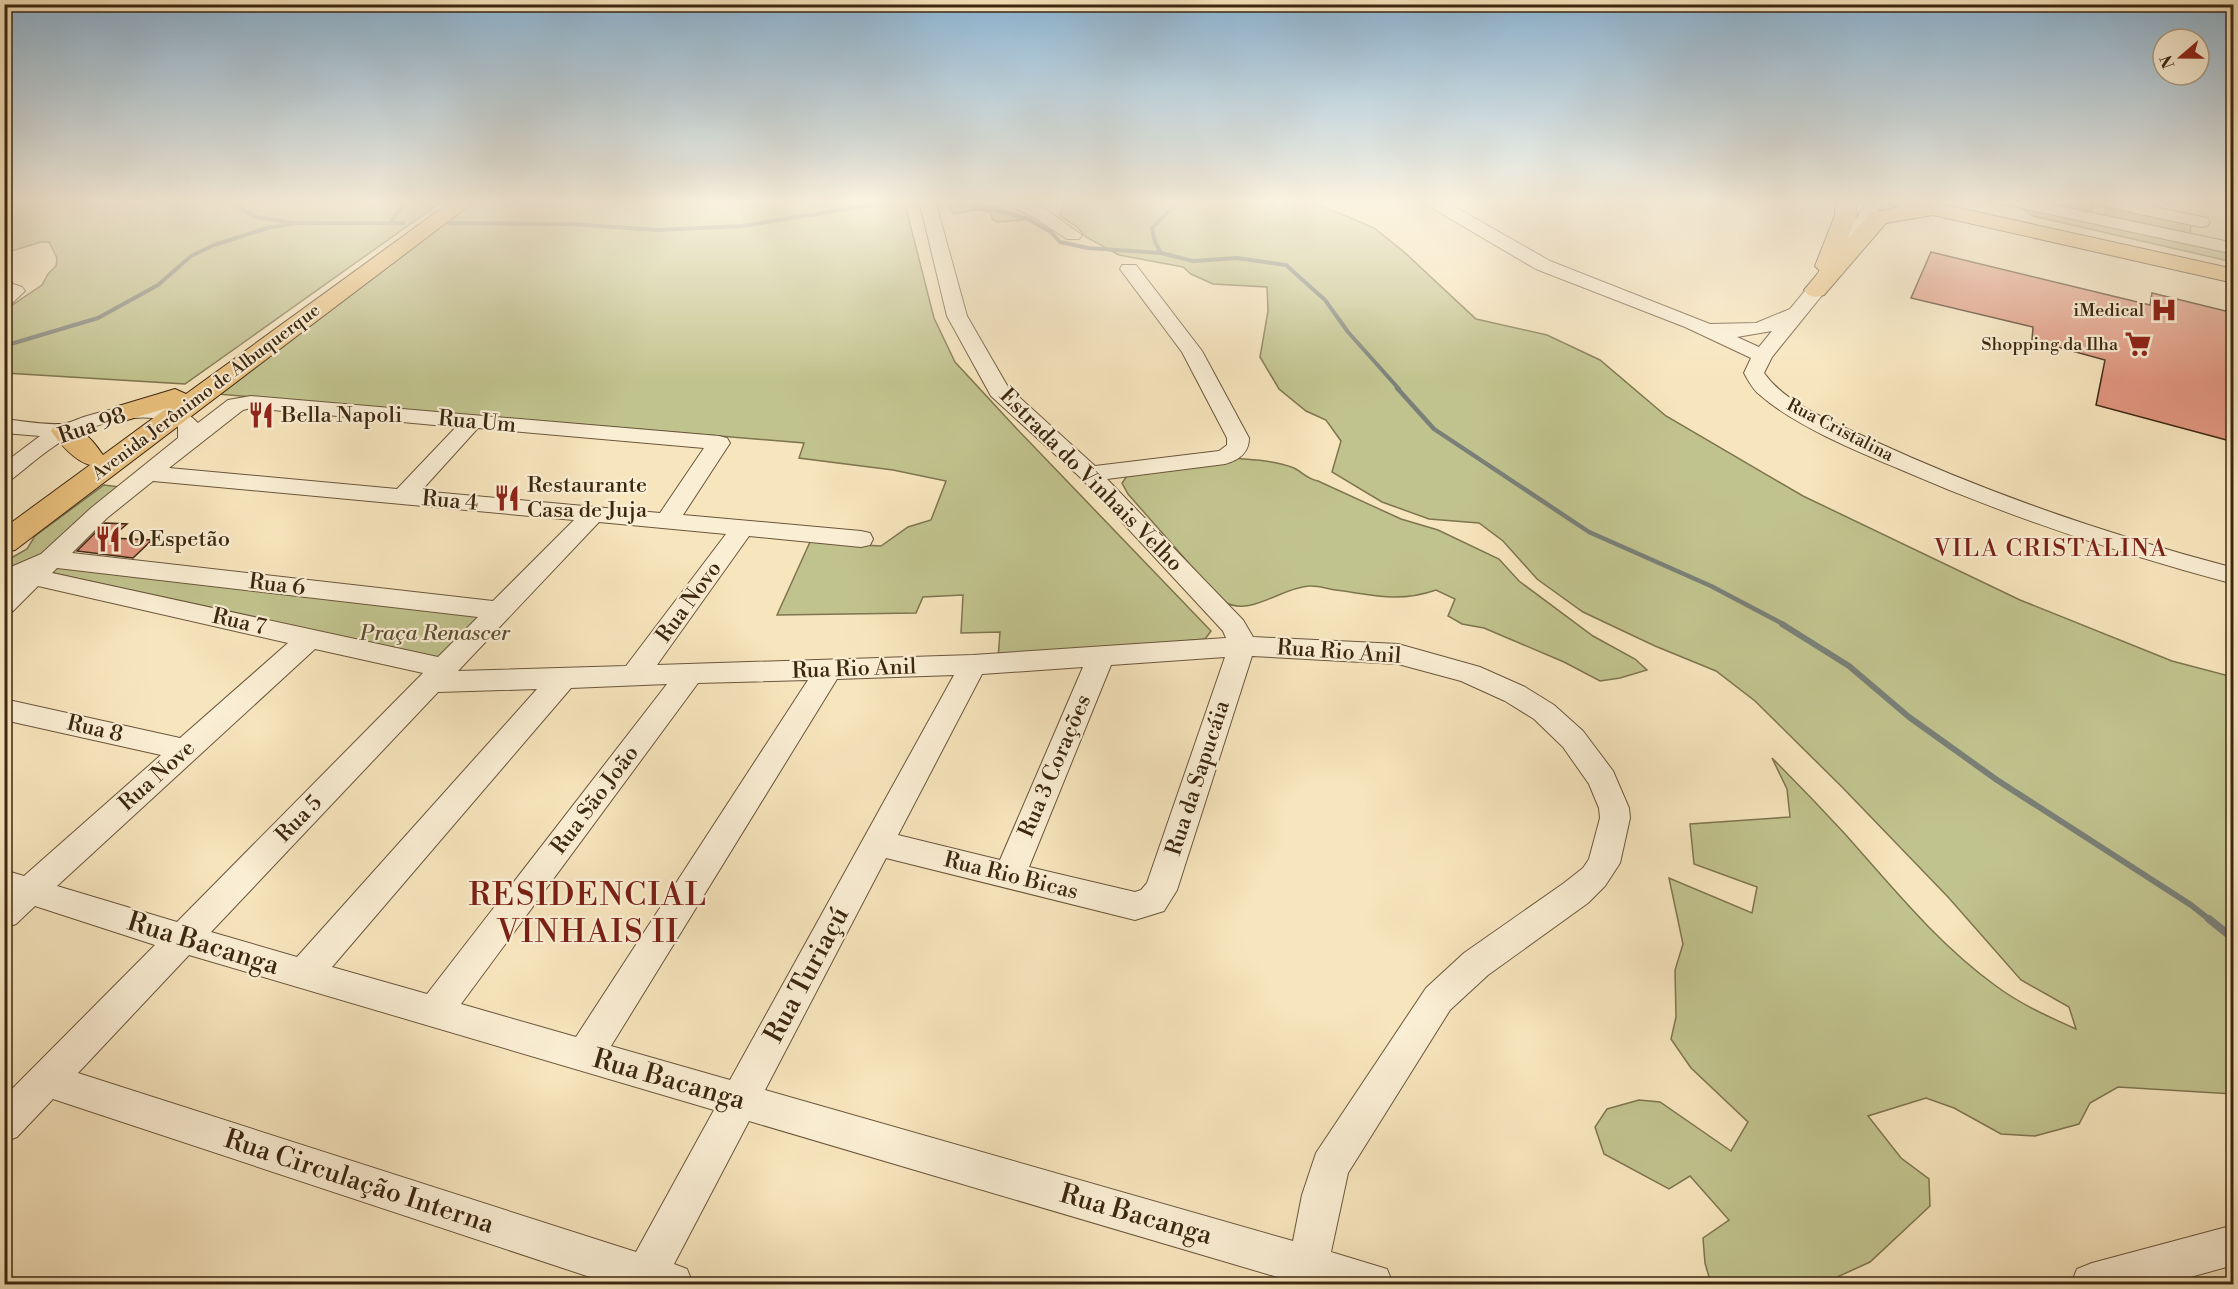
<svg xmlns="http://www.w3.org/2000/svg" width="2238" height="1289" font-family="'Libre Bodoni',serif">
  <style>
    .green { fill: #c1c38e; stroke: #7e754f; stroke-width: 1.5 }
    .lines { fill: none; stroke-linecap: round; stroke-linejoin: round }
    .stream-far3 { stroke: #7a8078; stroke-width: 4 }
    .stream-far2 { stroke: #7a8078; stroke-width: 4.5 }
    .stream-far1 { stroke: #7a8078; stroke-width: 6 }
    .stream { stroke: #7a8078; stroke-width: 8 }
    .building { fill: #e1967f; stroke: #3c2710; stroke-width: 1.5 }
    .minor-casing { stroke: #6b563b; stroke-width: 2 }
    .major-casing { stroke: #3c2710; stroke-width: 2 }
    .minor { fill: #faeed4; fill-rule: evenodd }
    .major { fill: #ecc27e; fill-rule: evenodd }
    .labels { text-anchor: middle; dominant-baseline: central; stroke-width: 4.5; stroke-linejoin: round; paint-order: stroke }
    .far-poi-label { font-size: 18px; fill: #3c2710; stroke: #faeed4; text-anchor: end }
    .far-street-label { font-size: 18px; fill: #3c2710; stroke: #faeed4 }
    .poi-label { font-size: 22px; fill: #3c2710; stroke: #faeed4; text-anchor: start }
    .street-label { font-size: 22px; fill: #3c2710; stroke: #faeed4 }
    .park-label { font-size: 22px; font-style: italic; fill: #5d4e30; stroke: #faeed4 }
    .neighbourhood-label { font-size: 24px; letter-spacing: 1.5px; fill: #7a1f14; stroke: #faeed4 }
    .near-street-label { font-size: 27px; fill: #3c2710; stroke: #faeed4 }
    .near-quarter-label { font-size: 32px; letter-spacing: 1.5px; fill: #7a1f14; stroke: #faeed4 }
  </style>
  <rect width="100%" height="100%" fill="#f7e5bd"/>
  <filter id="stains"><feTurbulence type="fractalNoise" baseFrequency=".00333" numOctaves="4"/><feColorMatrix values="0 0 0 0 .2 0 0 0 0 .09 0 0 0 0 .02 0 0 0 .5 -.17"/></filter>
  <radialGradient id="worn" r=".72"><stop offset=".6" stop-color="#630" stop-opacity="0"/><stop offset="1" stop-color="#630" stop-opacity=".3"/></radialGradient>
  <!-- green -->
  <g class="green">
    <polygon points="5,200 444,200 185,384 5,373 5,310 42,285 48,274 56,266 57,258 49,242 41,242 5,253"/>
    <path d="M476,200H976L1031,219L997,222L992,219L991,213C981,207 967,211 955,214L952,212L949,203L932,200L906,208L934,318L955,362L1016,428L1211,631L1205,639L998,659L1000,632L961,633L963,595L923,597L916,613L777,615L810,542L881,546L908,527L931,520L946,481L893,470L799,458L804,443L217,394Z"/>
    <path d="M1065,200H1306L1346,216L1374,228L1403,251L1476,319L1547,335L1600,360L1666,416L1803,496L2020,600L2172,661L2233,677V1094L2118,1087L2090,1103L2079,1124L2035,1136L2001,1134L1954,1108L1926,1098L1868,1116L1901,1158L1929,1179L1930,1206L1870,1262L1822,1284H1711L1705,1263L1703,1238L1729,1220L1690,1176L1669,1189L1604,1154L1595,1127L1607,1109L1639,1100L1660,1102L1731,1151L1748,1122L1691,1068L1671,1039L1676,1017L1675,970L1683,944L1669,878L1752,913L1757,887L1694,864L1690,824L1790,817L1787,789L1772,758C1797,783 1821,808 1845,834C1892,887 1938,944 1996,986C2020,1004 2049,1017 2076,1029L2069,1007L2021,980L1948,897L1842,787L1755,701L1716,671L1655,646L1583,612L1537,579L1503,541L1479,523L1429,519L1382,502L1332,472L1341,441L1326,420L1306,411L1279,389L1260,357L1268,311L1267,287L1213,284L1191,274L1183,267L1119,255L1086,237L1076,226L1060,216Z"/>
    <polygon points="2020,200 2087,200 2094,201 2090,215"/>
    <polygon points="2107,205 2191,223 2190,238 2104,219"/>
    <polygon points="2022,208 2233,252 2233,262 2033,216"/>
    <path d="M1232,458C1252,460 1275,460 1294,468C1304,473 1305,478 1318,481L1401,519L1438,530L1499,559L1519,581L1593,636L1635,659L1647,670L1620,678L1600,681L1564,662L1484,628L1462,624L1448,616L1455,599L1436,590C1399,603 1373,595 1336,590C1328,589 1317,585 1309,586C1279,588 1251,618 1222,601L1128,494L1122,483L1127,476Z"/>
    <polygon points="104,485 120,487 57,548 5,574 4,562 27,549 35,536"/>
    <polygon points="55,567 491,612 446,662 49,572"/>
  </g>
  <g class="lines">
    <!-- stream-far3 -->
    <g class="stream-far3">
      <polyline points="227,200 256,217 295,223 404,223"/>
      <polyline points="953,200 1026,218 1051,232 1060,242 1088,248 1161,253 1193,261 1237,258 1286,265 1325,300 1348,332 1399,389"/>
      <polyline points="390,223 401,208 401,200"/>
      <polyline points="448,223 572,224 658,230 742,226 901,200"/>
      <polyline points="1161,253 1155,242 1152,228 1180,200"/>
      <polyline points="4,346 98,318 158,285 191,256 214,245 267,228 295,223"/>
    </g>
    <!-- stream-far2 -->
    <polyline class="stream-far2" points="1397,388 1434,429 1589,532 1711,586 1785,625"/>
    <!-- stream-far1 -->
    <polyline class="stream-far1" points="1782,624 1849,666 1909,717 1997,780 2191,905 2210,920"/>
    <!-- stream -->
    <polyline class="stream" points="2209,919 2234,939"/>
  </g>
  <!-- building -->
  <g class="building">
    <polygon points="1931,252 2150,305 2152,293 2234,313 2234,442 2096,405 2105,360 2032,340 2033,327 1911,298"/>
    <polygon points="105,523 127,524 111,538 152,540 133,558 77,551"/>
  </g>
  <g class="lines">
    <!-- minor casing -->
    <g class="minor-casing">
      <g id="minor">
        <path d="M919,200H935L967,316L1008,387L1095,466L1219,451L1227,445V438L1182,352L1120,269L1122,265H1136L1202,351L1249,438C1249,453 1239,460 1225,464L1107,479L1243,620L1253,637L1398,644L1480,667L1525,687L1554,705L1583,731L1613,771L1629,808L1630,818L1620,863L1605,886L1588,903L1488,975L1450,1010L1348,1173L1331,1252L1387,1269L1393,1284H1283L1284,1279L749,1121L674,1264L687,1269L693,1284H611L53,1099L17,1137L4,1142V1097L155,945L35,906L16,924L4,928V870L24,876L161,755L4,720V699L180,738L288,643L38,586L13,611L4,614L6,588H4V570L41,554L91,508L178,438V427C150,406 92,424 64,440C45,451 29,466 12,479L4,481V463L40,436L4,433V419C23,421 42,425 61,424C69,424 79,418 87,416C121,406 171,393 198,423L228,400L251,396L719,436L727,438L730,443L683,515L861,531L870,533L873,539L870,545L861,547L749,536L657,665L973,655L1226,638L1223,631L1082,479L991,396L947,316ZM251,408L456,427L397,489L169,468L243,410ZM478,428L704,448L660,513L421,491ZM153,481L574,520L493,601L72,553L107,518ZM599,522L726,534L626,666L458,671ZM57,568L478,617L438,657L52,573ZM315,649L423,673L177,922L57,886ZM1252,656L1398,664L1461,681L1505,701L1534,719L1563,747L1589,784L1599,808L1600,818L1589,859L1583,868L1564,883L1464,953L1426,988L1316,1153L1302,1195L1293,1241L765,1090L886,858L1135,920L1164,911L1177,890ZM1225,657L1147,883L1141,890L1135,892L1029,867L1111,665ZM1083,667L1000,860L898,835L982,674ZM954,675L730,1080L611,1046L837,679ZM808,680L576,1037L461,1004L698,683ZM667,684L427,994L332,967L571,688ZM537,689L297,957L211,932L438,692ZM189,955L714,1110L636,1252L78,1073Z"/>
        <polygon points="1003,200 1024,200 1045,209 1082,235 1079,239 1067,239 1033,217 1005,204"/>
        <path d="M1423,200H1443L1550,261L1710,324L1756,323L1790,309L1809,286L1869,200H1885L1823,294L1772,357L1764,373C1788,406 1836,423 1872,440C1989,494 2109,535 2234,568V584C2117,553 2007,516 1897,468C1854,450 1794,425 1760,395C1753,390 1748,380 1744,373L1751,358L1685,327L1536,269L1425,204ZM1772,331L1759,347L1737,337Z"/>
        <polygon points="2000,200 2031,200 2234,243 2234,254 2008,205 2002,204"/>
        <polygon points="2091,200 2122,200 2207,218 2210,222 2207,226 2201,227 2093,204"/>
        <polygon points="4,281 22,287 25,291 11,304 4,306"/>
        <polygon points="2234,1225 2234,1265 2165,1284 2071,1284 2077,1269 2092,1263"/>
      </g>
    </g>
    <!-- major casing -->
    <g class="major-casing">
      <g id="major">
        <path d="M453,200H476L15,550L4,552V528L90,465C75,461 60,444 51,431L55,425C76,420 92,439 103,455L167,408L124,421L115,419L111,413L115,407L175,389L186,394Z"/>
        <polygon points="1835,200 1855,200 1857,215 1847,240 1870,213 1900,207 1889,204 1886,200 1923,200 2234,269 2234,283 1933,215 1886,223 1824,295 1816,297 1808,295 1804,290 1820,271 1815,266 1835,215"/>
      </g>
    </g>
    <!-- minor -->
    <use href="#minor" class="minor"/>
    <!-- major -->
    <use href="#major" class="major"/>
  </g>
  <!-- sky -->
  <linearGradient id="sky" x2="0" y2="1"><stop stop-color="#8db7d7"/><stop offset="0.53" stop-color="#fbf3e1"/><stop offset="1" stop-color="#fbf3e1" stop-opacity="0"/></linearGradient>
  <rect width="2238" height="380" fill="url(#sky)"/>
  <!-- icons -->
  <defs>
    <g id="hospital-bare" transform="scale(2.07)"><path d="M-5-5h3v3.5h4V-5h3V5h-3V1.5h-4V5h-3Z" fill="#8f2418" stroke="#faeed4" stroke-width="2.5" paint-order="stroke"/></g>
    <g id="supermarket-bare" transform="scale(2.07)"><path d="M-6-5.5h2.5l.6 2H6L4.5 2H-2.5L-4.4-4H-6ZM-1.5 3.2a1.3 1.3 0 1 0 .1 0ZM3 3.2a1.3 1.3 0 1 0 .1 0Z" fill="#8f2418" stroke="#faeed4" stroke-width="2.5" paint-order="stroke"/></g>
    <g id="restaurant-bare" transform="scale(2.07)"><path d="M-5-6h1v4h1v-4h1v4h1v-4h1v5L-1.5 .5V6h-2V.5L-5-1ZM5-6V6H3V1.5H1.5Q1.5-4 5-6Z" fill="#8f2418" stroke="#faeed4" stroke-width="2.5" paint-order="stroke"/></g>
  </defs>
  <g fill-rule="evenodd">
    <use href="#hospital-bare" x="2164" y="310"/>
    <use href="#supermarket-bare" x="2138" y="344"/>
    <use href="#restaurant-bare" x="261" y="415"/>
    <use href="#restaurant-bare" x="507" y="498"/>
    <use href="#restaurant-bare" x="108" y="539"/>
  </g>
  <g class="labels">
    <!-- far-poi labels -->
    <g class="far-poi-label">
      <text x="2144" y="310">iMedical</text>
      <text x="2118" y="344">Shopping da Ilha</text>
    </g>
    <!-- far-street labels -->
    <g class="far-street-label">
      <text transform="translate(206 392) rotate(-37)">Avenida Jerônimo de Albuquerque</text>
      <text transform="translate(1840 430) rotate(27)">Rua Cristalina</text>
    </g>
    <!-- poi labels -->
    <g class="poi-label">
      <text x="281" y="415">Bella Napoli</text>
      <text x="527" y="485">Restaurante<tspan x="527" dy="25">Casa de Juja</tspan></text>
      <text x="128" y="539">O Espetão</text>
    </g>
    <!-- street labels -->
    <g class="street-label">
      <text transform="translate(477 422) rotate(5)">Rua Um</text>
      <text transform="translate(92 426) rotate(-19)">Rua 98</text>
      <text transform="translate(1091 480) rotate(45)">Estrada do Vinhais Velho</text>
      <text transform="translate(450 501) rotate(5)">Rua 4</text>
      <text transform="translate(277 585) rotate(7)">Rua 6</text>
      <text transform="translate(689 602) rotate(-54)">Rua Novo</text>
      <text transform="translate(239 622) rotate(13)">Rua 7</text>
      <text transform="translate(1339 652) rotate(4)">Rua Rio Anil</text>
      <text transform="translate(854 669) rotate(-2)">Rua Rio Anil</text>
      <text transform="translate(95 729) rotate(13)">Rua 8</text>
      <text transform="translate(1055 766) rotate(-67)">Rua 3 Corações</text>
      <text transform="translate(157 776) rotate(-42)">Rua Nove</text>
      <text transform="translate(1198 778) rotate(-72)">Rua da Sapucáia</text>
      <text transform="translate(595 800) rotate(-53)">Rua São João</text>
      <text transform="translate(299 819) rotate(-46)">Rua 5</text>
      <text transform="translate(1011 876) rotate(14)">Rua Rio Bicas</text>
    </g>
    <!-- park labels -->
    <g class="park-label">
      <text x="435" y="633">Praça Renascer</text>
    </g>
    <!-- neighbourhood labels -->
    <g class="neighbourhood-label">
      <text x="2051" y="549">VILA CRISTALINA</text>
    </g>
    <!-- near-street labels -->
    <g class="near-street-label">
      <text transform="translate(203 944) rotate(17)">Rua Bacanga</text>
      <text transform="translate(807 975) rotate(-62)">Rua Turiaçú</text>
      <text transform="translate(669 1080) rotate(16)">Rua Bacanga</text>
      <text transform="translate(359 1182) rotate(18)">Rua Circulação Interna</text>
      <text transform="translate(1136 1215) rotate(16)">Rua Bacanga</text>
    </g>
    <!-- near-quarter labels -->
    <g class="near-quarter-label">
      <text x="588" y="895">RESIDENCIAL<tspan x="588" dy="37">VINHAIS II</tspan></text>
    </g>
  </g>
  <!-- margin -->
  <rect width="2238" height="1289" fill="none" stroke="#f7e5bd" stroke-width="24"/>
  <rect x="6" y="6" width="2226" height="1277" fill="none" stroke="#3c2710" stroke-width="3"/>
  <rect x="12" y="12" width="2214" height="1265" fill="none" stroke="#3c2710" stroke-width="1.5"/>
  <!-- north arrow -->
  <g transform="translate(2181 57) rotate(250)"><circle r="28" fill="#faeed4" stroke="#ae9e86" stroke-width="1.5"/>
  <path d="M0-4.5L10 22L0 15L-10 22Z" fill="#8f2418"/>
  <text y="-9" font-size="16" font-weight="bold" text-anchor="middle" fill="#3c2710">N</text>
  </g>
  <rect width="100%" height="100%" filter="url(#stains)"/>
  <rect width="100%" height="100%" fill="url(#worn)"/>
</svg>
